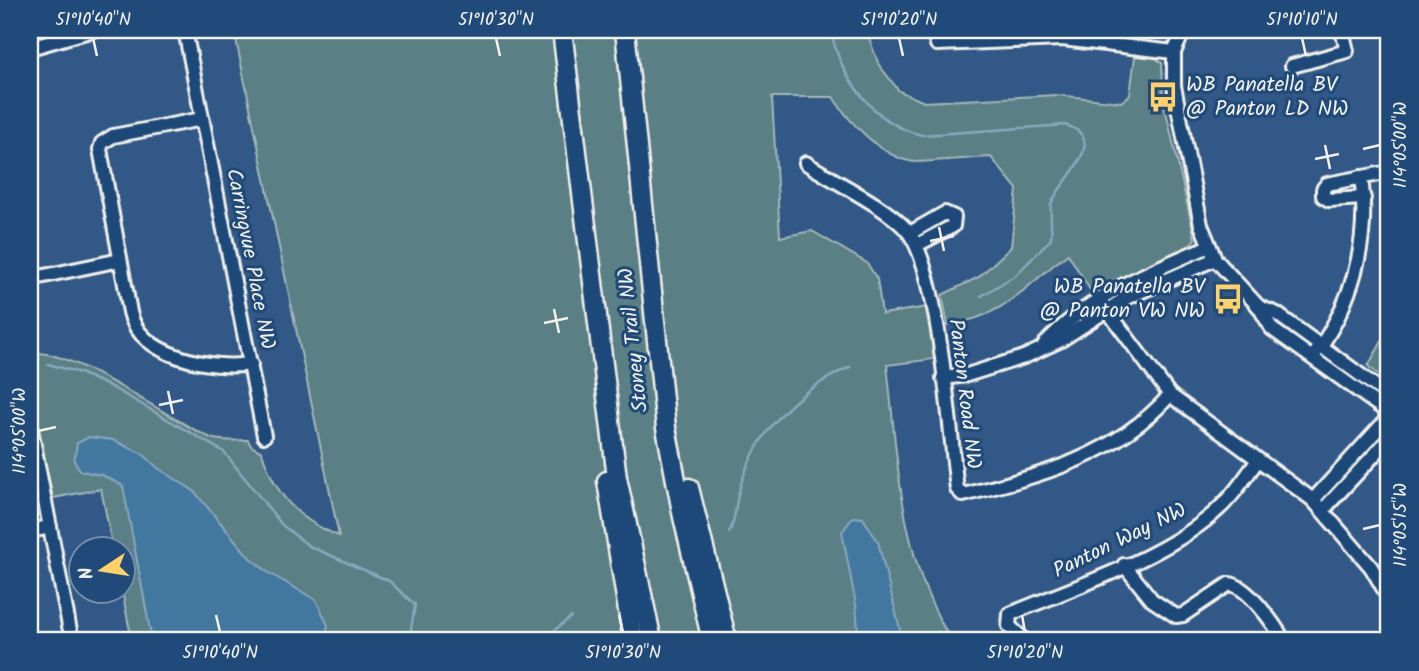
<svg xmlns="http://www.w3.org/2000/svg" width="1419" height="671" font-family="Kalam,sans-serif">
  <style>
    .green { fill: #5a7f85; stroke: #a7b8b6; stroke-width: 2 }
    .water { fill: #4378a0; stroke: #8aa8bd; stroke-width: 2 }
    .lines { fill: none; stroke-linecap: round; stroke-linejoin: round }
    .stream { stroke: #8aa8bd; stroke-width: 2.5 }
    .minor-casing { stroke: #f4f1e8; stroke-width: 18 }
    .highway-casing { stroke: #f4f1e8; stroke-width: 23 }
    .minor { stroke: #1f4a7a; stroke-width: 12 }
    .highway { stroke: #1f4a7a; stroke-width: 18 }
    .ticks { fill: none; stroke: #f4f1e8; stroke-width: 2.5 }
    .labels { text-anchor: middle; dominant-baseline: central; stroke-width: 6; stroke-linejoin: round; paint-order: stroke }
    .poi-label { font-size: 21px; fill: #f4f1e8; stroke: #1f4a7a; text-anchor: start }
    .street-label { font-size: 21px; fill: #f4f1e8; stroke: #1f4a7a }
    .neatline { fill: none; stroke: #f4f1e8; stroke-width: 2.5 }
    .ticks-label { font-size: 18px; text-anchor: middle; fill: #f4f1e8 }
  </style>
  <rect width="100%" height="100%" fill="#325888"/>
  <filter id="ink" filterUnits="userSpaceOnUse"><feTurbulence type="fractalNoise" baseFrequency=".0143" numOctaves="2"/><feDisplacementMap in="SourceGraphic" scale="14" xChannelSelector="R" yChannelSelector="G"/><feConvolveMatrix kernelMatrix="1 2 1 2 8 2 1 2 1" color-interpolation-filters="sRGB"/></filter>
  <g filter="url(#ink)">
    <!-- green -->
    <g class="green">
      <path d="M234,30H866L879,65L899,91L924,102L1057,95L1121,102L1130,95L1135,56L1155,58L1162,63L1163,98L1195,239L1186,249L1092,293L1068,254C1023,287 1007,316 948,325L942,295L979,277L1011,247L1017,189L991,157L918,162C886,162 848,121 833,97H772L780,237L812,231L867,263L877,279L882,314L928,307L934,359L887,365C898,459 899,559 952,641H132L122,591V548H113L101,489L53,498L30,392V353C74,348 167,419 211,438C221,442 237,440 248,440L251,446L262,452C275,494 296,519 339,536Z"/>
      <polygon points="1389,329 1389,383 1368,366"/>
    </g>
    <!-- water -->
    <g class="water">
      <polygon points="89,437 113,440 143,454 158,468 194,491 250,558 269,573 316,600 328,625 325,636 311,641 152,641 123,486 102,475 81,471 74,461 77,443"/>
      <polygon points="853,517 863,518 878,542 903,641 859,641 856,605 842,532"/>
    </g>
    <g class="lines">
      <!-- stream -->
      <g class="stream">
        <path d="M831,30C839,75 874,125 922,135L1065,125C1114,139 1056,184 1051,205C1050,213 1052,229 1051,239L1016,275L981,296"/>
        <polyline points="48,364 80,373 113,388 224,452 282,525 309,546 389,581 415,605 409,641"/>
        <path d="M729,533C736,520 735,505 739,491C754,433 796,391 850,367"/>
        <polyline points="541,641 571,617"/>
      </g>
      <!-- minor casing -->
      <g class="minor-casing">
        <g id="minor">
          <polyline points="185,30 264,436"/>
          <polyline points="933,30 937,44 1062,39 1174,52"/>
          <polyline points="1184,30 1174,52 1174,86 1201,225 1215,259 1259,307 1272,329 1389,413"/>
          <polyline points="30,48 93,30"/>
          <polyline points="1292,66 1347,51 1342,30"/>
          <path d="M202,119L113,136L102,143L100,149L130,312C139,357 212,370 251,364"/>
          <path d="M806,163C836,183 880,203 905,228C939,261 950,436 957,489L963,495C1040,476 1116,456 1170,395"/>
          <polyline points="1364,198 1329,200 1323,196 1323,189 1327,184 1389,172"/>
          <polyline points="910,233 945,213 954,217 953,226 917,245"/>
          <polyline points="30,279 120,260"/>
          <polyline points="1098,298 1170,395 1313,500 1371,567 1389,598"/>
          <polyline points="1259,307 1277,314 1389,396"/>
          <path d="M1044,345C1089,295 1149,272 1209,246"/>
          <path d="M1313,357C1352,305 1370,242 1361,177"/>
          <polyline points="943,378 967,375 1024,357 1061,340 1126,298 1215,259"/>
          <polyline points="30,424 72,641"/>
          <polyline points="1313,500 1389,417"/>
          <polyline points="1323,510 1389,439"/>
          <polyline points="30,531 50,527"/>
          <path d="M1124,565L1152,600L1176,616L1183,615L1229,584C1247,585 1275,625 1284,641"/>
          <path d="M1025,641L1009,626L1010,614C1074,587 1160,560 1213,514C1231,499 1244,479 1258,460"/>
        </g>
      </g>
      <!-- highway casing -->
      <g class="highway-casing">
        <g id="highway">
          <polyline points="562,30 617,478 652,641"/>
          <polyline points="625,30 666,428 683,517 712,641"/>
          <polyline points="607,481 633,641"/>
          <polyline points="689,488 727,641"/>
        </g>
      </g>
      <!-- minor -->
      <use href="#minor" class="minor"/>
      <!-- highway -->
      <use href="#highway" class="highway"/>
    </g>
  </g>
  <!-- ticks -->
  <path class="ticks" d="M93,38L97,56M496,38L500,56M899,38L903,56M1302,38L1306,56M1325,145L1330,169M1363,149L1380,145M1315,159L1339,154M939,227L944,251M930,241L954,236M554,309L559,333M544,323L568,318M168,391L173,414M159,405L183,400M38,431L56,427M1363,529L1380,525M216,615L220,632M619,615L623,632M1022,615L1025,632"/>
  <!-- icons -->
  <defs>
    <g id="bus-bare" transform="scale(2.415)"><path d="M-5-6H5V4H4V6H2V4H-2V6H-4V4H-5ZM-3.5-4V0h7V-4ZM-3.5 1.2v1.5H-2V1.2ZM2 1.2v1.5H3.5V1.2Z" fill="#ffd166" stroke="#1f4a7a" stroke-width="2.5" paint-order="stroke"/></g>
  </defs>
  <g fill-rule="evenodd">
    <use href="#bus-bare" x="1163" y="97"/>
    <use href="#bus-bare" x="1228" y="299"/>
  </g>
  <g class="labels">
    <!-- poi labels -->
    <g class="poi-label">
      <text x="1186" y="85">WB Panatella BV<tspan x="1186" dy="24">@ Panton LD NW</tspan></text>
      <text x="1205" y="287" text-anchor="end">WB Panatella BV<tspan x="1205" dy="24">@ Panton VW NW</tspan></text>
    </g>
    <!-- street labels -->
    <g class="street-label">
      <text transform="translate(250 259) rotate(79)">Carringvue Place NW</text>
      <text transform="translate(634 340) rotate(-96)">Stoney Trail NW</text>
      <text transform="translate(964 394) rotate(83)">Panton Road NW</text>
      <text transform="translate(1120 541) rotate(-26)">Panton Way NW</text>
    </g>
  </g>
  <!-- margin -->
  <rect width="1419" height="671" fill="none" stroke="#1f4a7a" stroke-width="77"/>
  <!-- north arrow -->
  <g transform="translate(102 570) rotate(258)"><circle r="33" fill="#1f4a7a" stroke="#748da6" stroke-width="2"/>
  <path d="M0-5L12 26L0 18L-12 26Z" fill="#ffd166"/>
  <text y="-10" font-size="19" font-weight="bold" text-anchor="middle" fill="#f4f1e8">N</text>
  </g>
  <rect x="38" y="38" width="1342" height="594" class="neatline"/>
  <g class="ticks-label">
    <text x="93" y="25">51°10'40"N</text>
    <text x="496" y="25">51°10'30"N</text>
    <text x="899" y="25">51°10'20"N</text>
    <text x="1302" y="25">51°10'10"N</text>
    <text transform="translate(1400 145) rotate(-90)" y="6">114°05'00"W</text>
    <text transform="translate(19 431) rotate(-90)" y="6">114°05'00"W</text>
    <text transform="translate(1400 525) rotate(-90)" y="6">114°05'15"W</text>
    <text x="220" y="658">51°10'40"N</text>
    <text x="623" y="658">51°10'30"N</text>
    <text x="1025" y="658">51°10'20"N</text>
  </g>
</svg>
